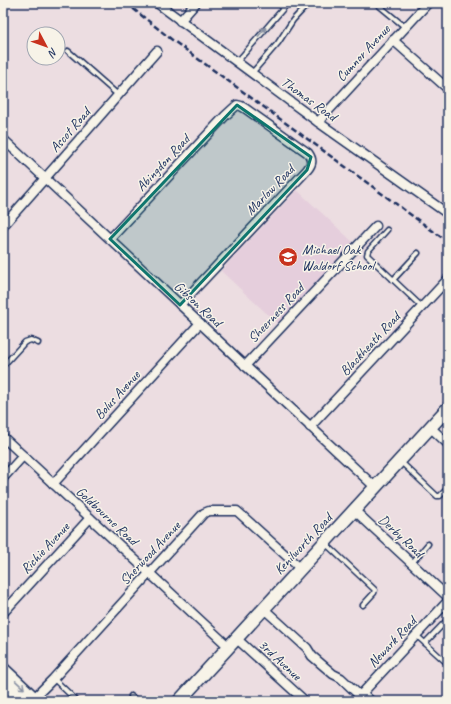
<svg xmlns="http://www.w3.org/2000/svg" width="451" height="704" font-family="Caveat,sans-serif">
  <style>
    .built { fill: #e5cedc }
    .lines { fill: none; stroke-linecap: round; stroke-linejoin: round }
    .lane-casing { stroke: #1b2f5e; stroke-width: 7 }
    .street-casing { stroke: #1b2f5e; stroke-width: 11 }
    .secondary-casing { stroke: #1b2f5e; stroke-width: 15 }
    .lane { stroke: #f7f3e8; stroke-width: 4 }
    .street { stroke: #f7f3e8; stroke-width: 8 }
    .secondary { stroke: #f7f3e8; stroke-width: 12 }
    .rail { stroke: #1b2f5e; stroke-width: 2.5; stroke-dasharray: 6 3; stroke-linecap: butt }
    .oneway { stroke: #8991a3 }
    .marked { fill: #0f766e; fill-opacity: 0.2; stroke: #0f766e; stroke-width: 3; stroke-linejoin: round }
    .labels { text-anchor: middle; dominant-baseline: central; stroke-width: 3; stroke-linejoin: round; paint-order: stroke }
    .street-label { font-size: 14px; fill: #1b2f5e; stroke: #f7f3e8 }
    .poi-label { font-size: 14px; fill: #1b2f5e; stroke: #f7f3e8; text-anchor: start }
  </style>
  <rect width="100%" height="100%" fill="#ecdde1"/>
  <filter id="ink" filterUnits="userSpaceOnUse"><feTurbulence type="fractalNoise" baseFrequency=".025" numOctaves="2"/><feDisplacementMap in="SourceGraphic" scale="8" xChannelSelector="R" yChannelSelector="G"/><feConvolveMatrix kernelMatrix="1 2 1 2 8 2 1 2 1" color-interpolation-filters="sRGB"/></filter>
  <g filter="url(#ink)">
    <!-- built -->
    <polygon class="built" points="297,190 354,243 278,324 221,271"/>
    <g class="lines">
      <!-- lane casing -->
      <g class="lane-casing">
        <g id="lane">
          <polyline points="376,3 405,27"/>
          <polyline points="68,51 118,95"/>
          <polyline points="237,62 288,3"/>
          <polyline points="252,73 278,43 293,20 309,3"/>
          <polyline points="387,230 368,251 367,255 422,307"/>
          <polyline points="393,280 418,253"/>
          <polyline points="3,366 25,342 31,340 38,343"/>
          <polyline points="401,462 437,496 440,496 448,488"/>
          <polyline points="325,543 375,590 374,593 363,605"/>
          <polyline points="412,563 428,544"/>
          <polyline points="416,635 448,664"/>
          <polyline points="425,643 448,619"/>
          <polyline points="54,679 77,701"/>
          <polyline points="364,692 374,701"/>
          <polyline points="131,696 137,701"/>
        </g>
      </g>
      <!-- street casing -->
      <g class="street-casing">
        <g id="street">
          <polyline points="157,3 318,122 448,214"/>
          <polyline points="180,21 196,3"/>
          <polyline points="393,40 448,89"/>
          <polyline points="318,122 428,3"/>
          <polyline points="3,139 375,487"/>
          <polyline points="3,226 157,51"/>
          <path d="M110,239L225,116L237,105L241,106L246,109L308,153C313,160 312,164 307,170L180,305"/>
          <polyline points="245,366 376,226"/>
          <polyline points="310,427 448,279"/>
          <polyline points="430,427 448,444"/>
          <polyline points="3,437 229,647"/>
          <polyline points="3,478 23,456"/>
          <polyline points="53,484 200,323"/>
          <polyline points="354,510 448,597"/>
          <polyline points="264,609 307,648 312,656 333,674 341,678 360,696"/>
          <polyline points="3,613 90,518"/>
          <polyline points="237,639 305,701"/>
          <polyline points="34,698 53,679 204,513 209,511 237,511 301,569"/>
          <polyline points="355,701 448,601"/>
        </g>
      </g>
      <!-- secondary casing -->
      <g class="secondary-casing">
        <g id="secondary">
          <polyline points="3,669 37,701"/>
          <polyline points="3,682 23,701"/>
          <polyline points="179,701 448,408"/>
        </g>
      </g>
      <!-- lane -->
      <use href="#lane" class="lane"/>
      <!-- street -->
      <use href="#street" class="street"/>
      <!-- secondary -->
      <use href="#secondary" class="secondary"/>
      <!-- rail -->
      <polyline class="rail" points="126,3 171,39 448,242"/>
    </g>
    <!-- one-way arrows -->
    <defs><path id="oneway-shaft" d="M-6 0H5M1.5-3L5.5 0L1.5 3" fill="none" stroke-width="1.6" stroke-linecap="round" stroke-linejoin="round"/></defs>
    <g class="oneway">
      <use href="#oneway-shaft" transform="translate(262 32) rotate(-49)"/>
      <use href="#oneway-shaft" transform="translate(20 685) rotate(43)"/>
    </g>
  </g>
  <!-- marked area -->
  <path class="marked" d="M237,105L311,157L307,170L180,305L110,239Z"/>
  <!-- icons -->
  <defs>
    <g id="school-disc" transform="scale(1)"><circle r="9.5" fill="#c8321e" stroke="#f7f3e8"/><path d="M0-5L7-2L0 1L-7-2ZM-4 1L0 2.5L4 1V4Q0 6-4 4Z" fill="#fff"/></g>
  </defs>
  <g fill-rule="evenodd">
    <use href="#school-disc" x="288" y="257"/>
  </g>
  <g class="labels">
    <!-- street labels -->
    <g class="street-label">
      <text transform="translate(363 53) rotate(-47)">Cumnor Avenue</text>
      <text transform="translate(309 99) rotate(36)">Thomas Road</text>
      <text transform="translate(70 130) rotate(-49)">Ascot Road</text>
      <text transform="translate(163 163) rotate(-47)">Abingdon Road</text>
      <text transform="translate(270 190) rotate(-46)">Marlow Road</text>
      <text transform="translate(198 304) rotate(43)">Gibson Road</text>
      <text transform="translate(276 313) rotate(-47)">Sheerness Road</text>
      <text transform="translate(370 344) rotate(-47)">Blackheath Road</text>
      <text transform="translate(117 395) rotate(-48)">Bolus Avenue</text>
      <text transform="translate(107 516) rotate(43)">Goldbourne Road</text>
      <text transform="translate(401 536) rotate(43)">Derby Road</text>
      <text transform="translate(303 544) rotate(-47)">Kenilworth Road</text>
      <text transform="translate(45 548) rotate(-47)">Richie Avenue</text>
      <text transform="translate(150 553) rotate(-47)">Sherwood Avenue</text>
      <text transform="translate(392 642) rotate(-47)">Newark Road</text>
      <text transform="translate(280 660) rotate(43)">3rd Avenue</text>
    </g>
    <!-- poi labels -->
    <g class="poi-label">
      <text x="302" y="249">Michael Oak<tspan x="302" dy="16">Waldorf School</tspan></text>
    </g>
  </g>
  <!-- margin -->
  <rect width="451" height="704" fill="none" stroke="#f7f3e8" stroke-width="16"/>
  <rect x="8" y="8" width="435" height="688" fill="none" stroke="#1b2f5e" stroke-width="1.5" filter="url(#ink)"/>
  <!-- north arrow -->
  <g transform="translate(46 46) rotate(131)"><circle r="19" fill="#f7f3e8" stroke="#9fa5b1"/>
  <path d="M0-3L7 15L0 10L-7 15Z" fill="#c8321e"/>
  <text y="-6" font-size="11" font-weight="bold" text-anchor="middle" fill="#1b2f5e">N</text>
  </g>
</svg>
